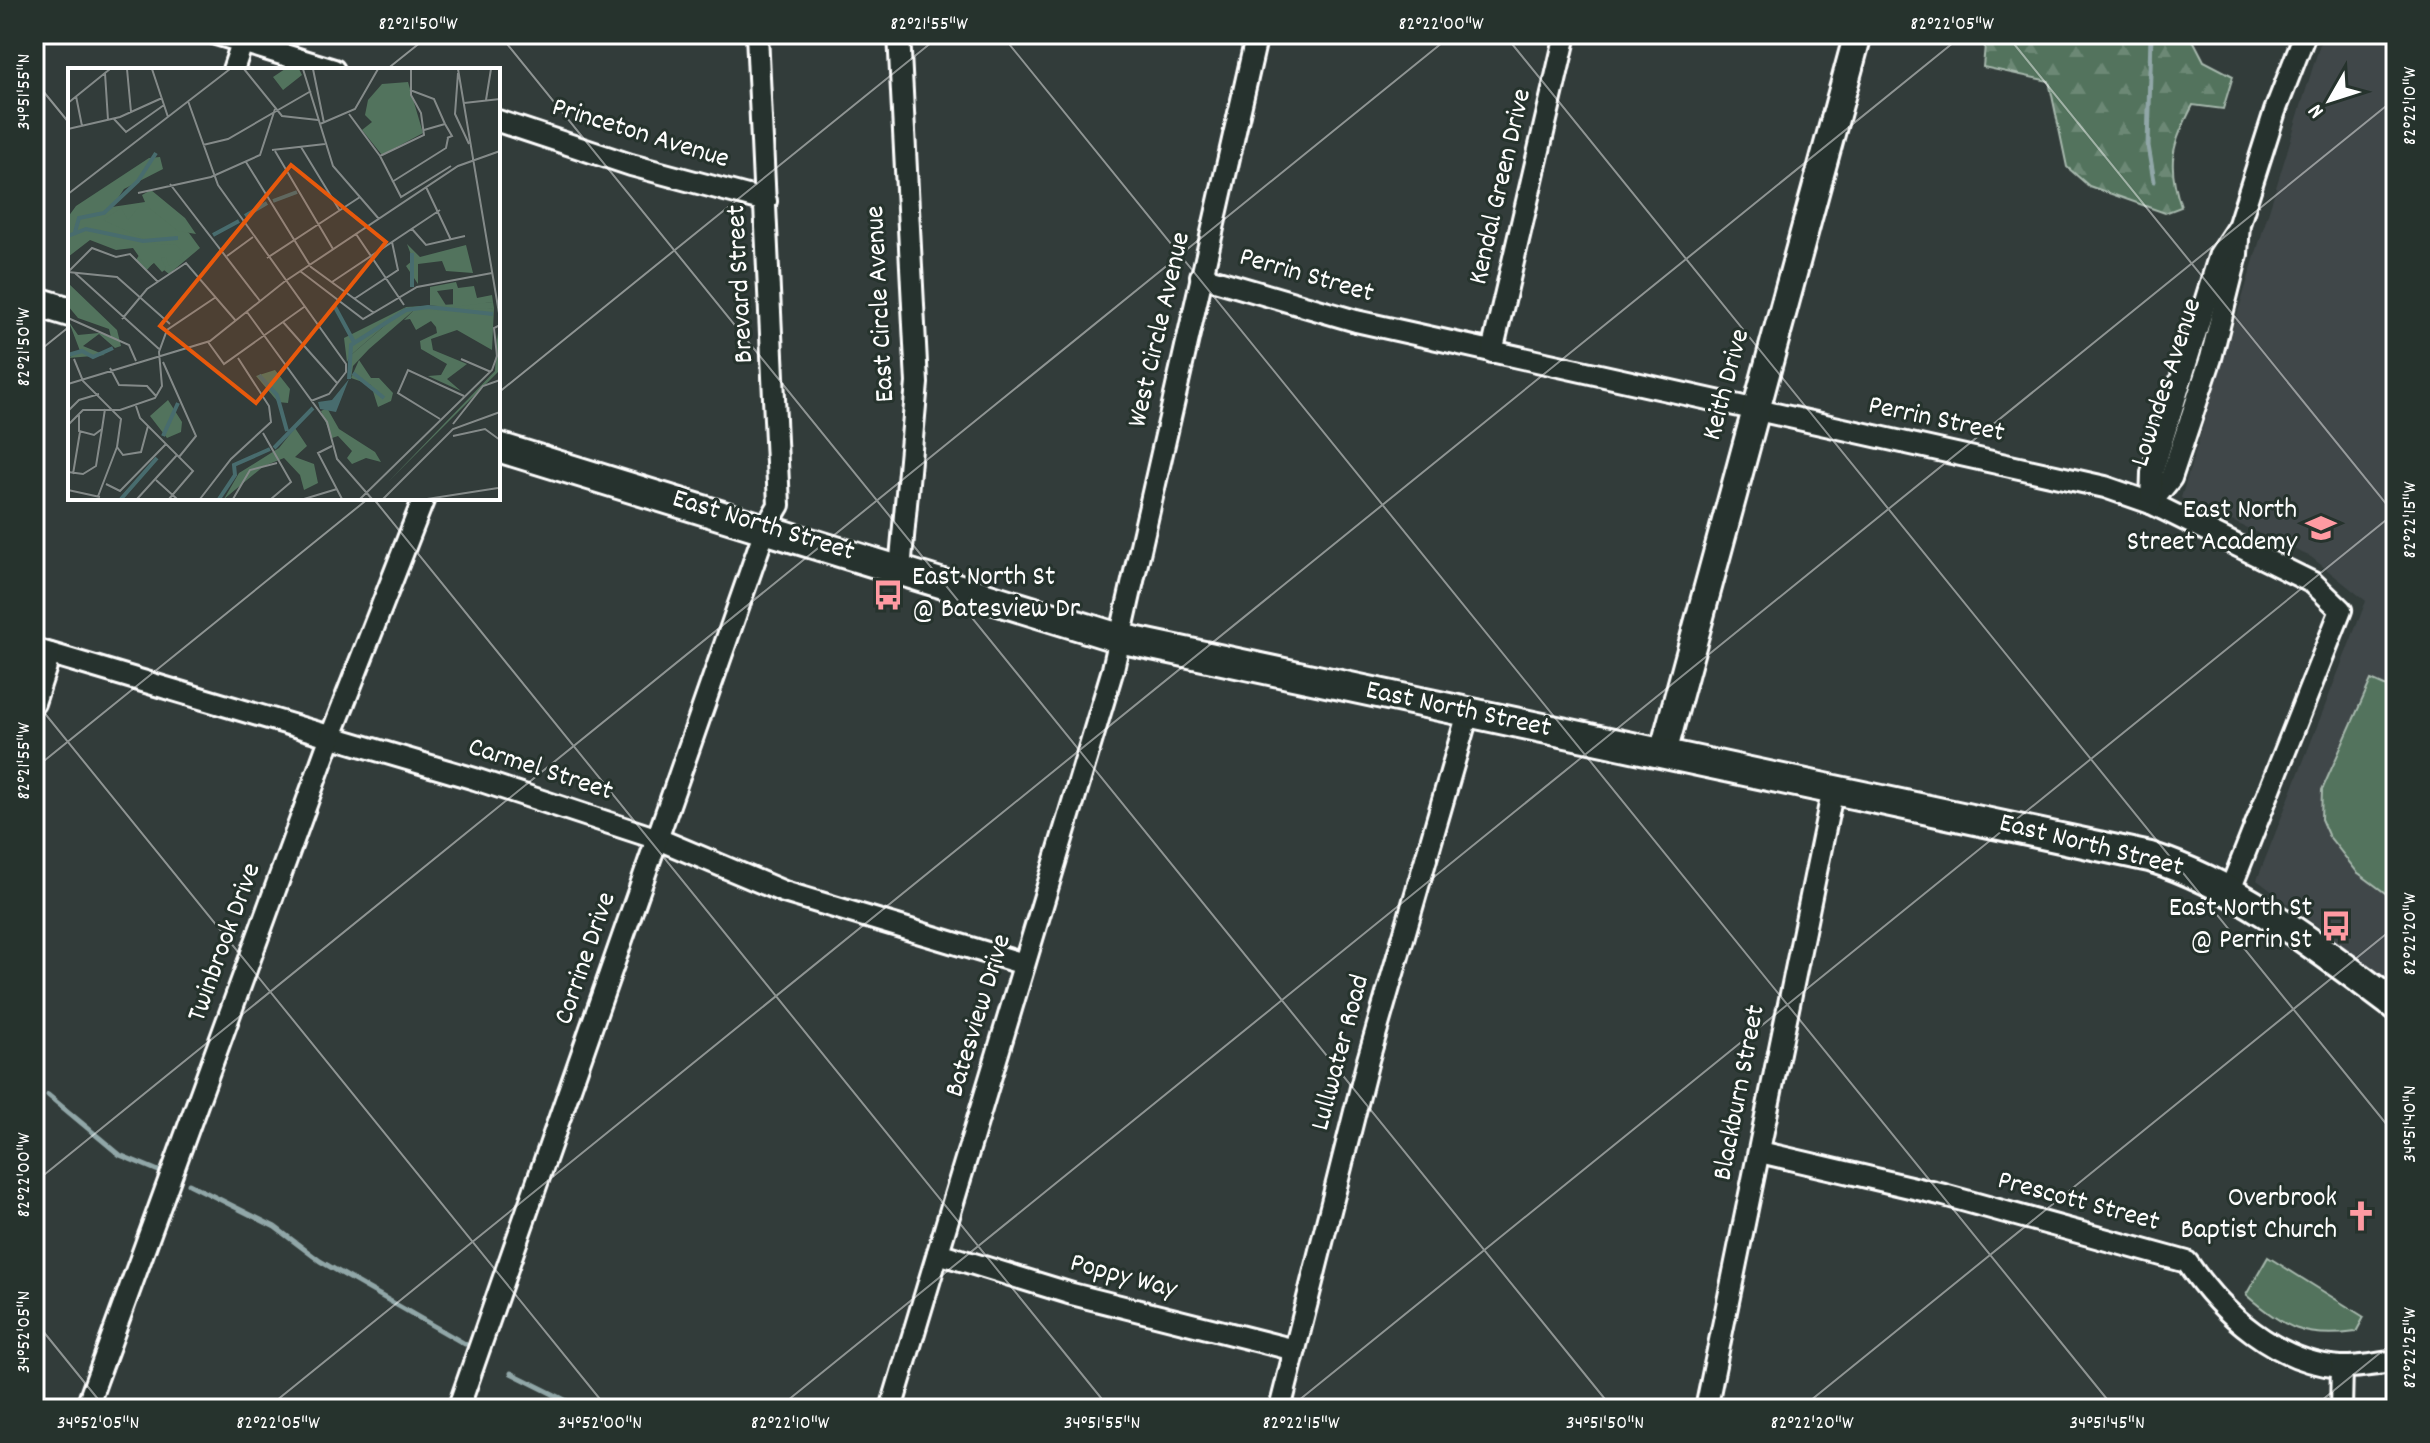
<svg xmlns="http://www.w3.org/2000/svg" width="2430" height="1443" font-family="Dekko,sans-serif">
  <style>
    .built { fill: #404749 }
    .green { fill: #52735d; stroke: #a8b9ae; stroke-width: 2 }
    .forest { fill: url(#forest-firs); stroke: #a8b9ae; stroke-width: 2 }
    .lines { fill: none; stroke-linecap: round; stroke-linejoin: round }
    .stream { stroke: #91a7a8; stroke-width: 5 }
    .minor-casing { stroke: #fff; stroke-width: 26 }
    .tertiary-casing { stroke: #fff; stroke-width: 32 }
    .secondary-casing { stroke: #fff; stroke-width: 34 }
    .minor { stroke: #26332d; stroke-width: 20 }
    .tertiary { stroke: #26332d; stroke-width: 26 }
    .secondary { stroke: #26332d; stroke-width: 28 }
    .ticks { fill: none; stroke: #fff; stroke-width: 2; stroke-opacity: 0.45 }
    .labels { text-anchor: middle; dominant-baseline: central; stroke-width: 6; stroke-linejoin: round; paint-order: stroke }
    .street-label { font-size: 28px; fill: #fff; stroke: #26332d }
    .poi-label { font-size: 28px; fill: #fff; stroke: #26332d; text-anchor: end }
    .inset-river { fill: none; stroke: #486c6e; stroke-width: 4 }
    .inset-road { fill: none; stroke: #848a89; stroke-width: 2 }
    .view { fill: #e8590c; fill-opacity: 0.15; stroke: #e8590c; stroke-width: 4 }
    .inset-edge { fill: none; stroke: #fff; stroke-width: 4 }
    .neatline { fill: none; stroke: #fff; stroke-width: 3 }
    .ticks-label { font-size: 20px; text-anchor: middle; fill: #fff }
  </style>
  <defs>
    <pattern id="forest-firs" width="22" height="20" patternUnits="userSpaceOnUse" patternTransform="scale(2)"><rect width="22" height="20" fill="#52735d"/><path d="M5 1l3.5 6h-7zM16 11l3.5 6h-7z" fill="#6c8875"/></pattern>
  </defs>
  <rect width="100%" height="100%" fill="#323c3a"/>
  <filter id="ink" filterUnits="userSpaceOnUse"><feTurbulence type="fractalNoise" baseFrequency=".0125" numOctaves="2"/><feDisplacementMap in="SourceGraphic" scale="16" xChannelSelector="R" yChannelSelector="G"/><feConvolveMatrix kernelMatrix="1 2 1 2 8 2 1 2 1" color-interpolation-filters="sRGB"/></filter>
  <g filter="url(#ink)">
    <!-- built -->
    <polygon class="built" points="2323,34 2396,34 2396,986 2257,880 2366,601 2311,557 2181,498"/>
    <!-- green -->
    <g class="green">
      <polygon points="2371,680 2396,691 2396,901 2357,872 2328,835 2321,819 2322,790"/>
      <path d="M2268,1257L2364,1317L2356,1332C2305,1339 2284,1328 2246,1295Z"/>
    </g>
    <!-- forest -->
    <path class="forest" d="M1986,34H2190L2204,61L2233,76L2223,109L2193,105C2172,146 2166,162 2181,207L2165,213L2089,186L2067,167L2049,81L1983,67Z"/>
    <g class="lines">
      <!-- stream -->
      <g class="stream">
        <polyline points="2151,34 2148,146 2154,181"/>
        <polyline points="48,1095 120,1155 161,1172"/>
        <polyline points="189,1184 275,1227 320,1261 465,1344"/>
        <polyline points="511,1373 583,1409"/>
      </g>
      <!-- minor casing -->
      <g class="minor-casing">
        <g id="minor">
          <polyline points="216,34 334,70"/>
          <polyline points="899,34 917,383 900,570"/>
          <polyline points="233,70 245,34"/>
          <polyline points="498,121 631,165 766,201"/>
          <polyline points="1201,276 1356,321 2105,487 2151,503 2313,583 2341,610 2230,890"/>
          <polyline points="1492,352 1566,34"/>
          <polyline points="2151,503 2171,478 2211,358 2237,254 2239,224 2275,111 2305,34"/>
          <polyline points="2151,503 2152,473 2220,254 2237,228"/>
          <polyline points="34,649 475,779 658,839 784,892 1024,964"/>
          <polyline points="34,703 50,654"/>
          <path d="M1760,1152L1944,1195L2187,1262C2221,1313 2277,1363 2341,1367C2358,1368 2378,1364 2396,1361"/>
          <polyline points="938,1253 1072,1294 1295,1350"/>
          <polyline points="86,1409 331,736 424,498"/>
          <polyline points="458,1409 766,527 779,505 757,34"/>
          <polyline points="891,1409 1113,669 1257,34"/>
          <polyline points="1280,1409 1368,1060 1468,713"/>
          <polyline points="1706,1409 1833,789"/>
          <polyline points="2341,1409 2342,1367"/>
        </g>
      </g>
      <!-- tertiary casing -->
      <g class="tertiary-casing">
        <polyline id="tertiary" points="1663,753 1858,34"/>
      </g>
      <!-- secondary casing -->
      <g class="secondary-casing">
        <g id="secondary">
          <polyline points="34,301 70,312"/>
          <path d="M498,447L1119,638L2150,857C2243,887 2318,948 2396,1006"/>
        </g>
      </g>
      <!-- minor -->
      <use href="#minor" class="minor"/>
      <!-- tertiary -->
      <use href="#tertiary" class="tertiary"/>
      <!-- secondary -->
      <use href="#secondary" class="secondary"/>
    </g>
  </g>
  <!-- ticks -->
  <path class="ticks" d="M499,34L1613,1409M1001,34L2115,1409M1504,34L2396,1136M2006,34L2396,516M386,70L431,34M34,80L70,124M34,355L70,326M498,393L942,34M373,498L1110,1409M34,700L608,1409M34,769L369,498M34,1183L1453,34M34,1320L106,1409M266,1409L1964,34M777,1409L2396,98M1288,1409L2396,512M1800,1409L2396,926M2311,1409L2396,1340"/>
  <!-- icons -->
  <defs>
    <g id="school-bare" transform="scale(2.4)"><path d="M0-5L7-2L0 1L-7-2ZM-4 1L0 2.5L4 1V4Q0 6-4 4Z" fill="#ff9aa2" stroke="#26332d" stroke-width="2.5" paint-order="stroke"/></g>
    <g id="bus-bare" transform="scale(2.4)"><path d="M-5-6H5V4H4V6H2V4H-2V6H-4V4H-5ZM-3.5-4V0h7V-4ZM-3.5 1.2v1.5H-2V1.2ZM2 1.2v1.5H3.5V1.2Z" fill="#ff9aa2" stroke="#26332d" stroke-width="2.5" paint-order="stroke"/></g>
    <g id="church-bare" transform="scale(2.4)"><path d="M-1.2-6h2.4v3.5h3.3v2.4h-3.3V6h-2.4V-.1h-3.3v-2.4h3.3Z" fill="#ff9aa2" stroke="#26332d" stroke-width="2.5" paint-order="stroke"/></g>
  </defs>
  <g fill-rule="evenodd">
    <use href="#school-bare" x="2321" y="528"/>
    <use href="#bus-bare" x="888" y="595"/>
    <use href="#bus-bare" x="2336" y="926"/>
    <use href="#church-bare" x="2361" y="1216"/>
  </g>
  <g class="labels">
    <!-- street labels -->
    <g class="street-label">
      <text transform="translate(640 135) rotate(17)">Princeton Avenue</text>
      <text transform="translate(1502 187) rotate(-77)">Kendal Green Drive</text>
      <text transform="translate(1306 277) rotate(16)">Perrin Street</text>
      <text transform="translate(742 284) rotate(-93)">Brevard Street</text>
      <text transform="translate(882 304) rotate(-93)">East Circle Avenue</text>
      <text transform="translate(1161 330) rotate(-77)">West Circle Avenue</text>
      <text transform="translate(2168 383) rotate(-72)">Lowndes Avenue</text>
      <text transform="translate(1728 385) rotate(-75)">Keith Drive</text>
      <text transform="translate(1936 421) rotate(12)">Perrin Street</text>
      <text transform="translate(763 527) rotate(17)">East North Street</text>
      <text transform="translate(1458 711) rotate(12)">East North Street</text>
      <text transform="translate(540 771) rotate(18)">Carmel Street</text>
      <text transform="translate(2091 847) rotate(14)">East North Street</text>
      <text transform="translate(226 943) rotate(-70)">Twinbrook Drive</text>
      <text transform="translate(587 959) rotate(-71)">Corrine Drive</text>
      <text transform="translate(980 1016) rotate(-73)">Batesview Drive</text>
      <text transform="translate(1342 1053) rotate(-75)">Lullwater Road</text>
      <text transform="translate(1741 1093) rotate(-79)">Blackburn Street</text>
      <text transform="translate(2078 1203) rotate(15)">Prescott Street</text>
      <text transform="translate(1123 1278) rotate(15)">Poppy Way</text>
    </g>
    <!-- poi labels -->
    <g class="poi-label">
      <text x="2297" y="512">East North<tspan x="2297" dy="32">Street Academy</tspan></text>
      <text x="912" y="579" text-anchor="start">East North St<tspan x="912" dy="32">@ Batesview Dr</tspan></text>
      <text x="2312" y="910">East North St<tspan x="2312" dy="32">@ Perrin St</tspan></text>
      <text x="2337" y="1200">Overbrook<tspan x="2337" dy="32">Baptist Church</tspan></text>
    </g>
  </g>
  <!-- overview -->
  <g transform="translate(68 68)">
    <rect width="432" height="432" fill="#323c3a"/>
    <path d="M217,1H231L234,7L215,22L205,9ZM340,14L355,65L314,87L294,62L304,54L297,47L300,32L314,16ZM80,135L121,165L132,180L101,206L86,194L78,203L68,192L75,181L6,144ZM425,234L426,240L402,244L345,243L301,281L285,298L283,310V287L338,239Z" fill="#52735d"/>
    <path d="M92,89L95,101L56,121L44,139L77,134L74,127L83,122L117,150L128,166L110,163L80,139H71L60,152L53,140L35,152L88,176L108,177L116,185L113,191L101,198L98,189L93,190L98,201L94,204L86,195L79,200L65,180L48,182L22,172L0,189V149L8,138L81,90ZM339,176L352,189L398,177L405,205L378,203L374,193L350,196V216L338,198L345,192ZM388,214L390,220L406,218L409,230L424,227L425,234L385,239V221L369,223L379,239L362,237V219ZM0,215L49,262L53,278L47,280L31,266L15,278L37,287L0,290L12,283L1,254L10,267L31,265L43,269L41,261L10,250L0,238ZM338,239L283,287L279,294L276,270ZM426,240L424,282L389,262L363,271L365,282L399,296L379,311L393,323L360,308L373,307L379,296L353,281L352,273L369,265L368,259L363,253L348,262L342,251L336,252L345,243ZM429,265L432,286L431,303L320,414L427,303ZM291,292L303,310H311L325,325L323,333L310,339L303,317L283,310ZM207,302L222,321L220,335L210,334L188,308ZM100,332L114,354L113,364L99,370L82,348ZM259,340L271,361L307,384L313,394L298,390L284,396L279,390L284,383L270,368L264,370L253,343ZM227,360L239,378L227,389L246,396L250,415L236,422L232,407L216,390L196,398L156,431L171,405L211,380Z" fill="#52735d"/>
    <path d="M281,311L268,344L252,341L250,334L264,332Z" fill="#486c6e"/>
    <path class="inset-river" d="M205,133L229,124M177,148L199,135M7,164L11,150L36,145L70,113L88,85M145,167L171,153M0,168L18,161L75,173L110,170M344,185V219M267,239L286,274M0,287L14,283L25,289L45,280M285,305L316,330M191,307L209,327L219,363M281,311L283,277L338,242L360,239L425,246M95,368L110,335M206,380L245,340M53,431L89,390M151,431L167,407L166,397L202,381"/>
    <path class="inset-road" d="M59,1L63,44M84,1L100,49M176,1L214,48L250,52M235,1L265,98L311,151M245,1L256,55M390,1L432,251M37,5L40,52M390,5L387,46L401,76M342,22L366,31L377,56M8,28L14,58M418,32L423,1M120,33L150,117L278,296V304L261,326L243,333M0,35L42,1M396,35L432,31M281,46L312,88L333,129L383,98M46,51L58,64L96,37M252,56L287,41L310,1M0,61L52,49L94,30M356,62L377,56L384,68L379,70M135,77L160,71L243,23M233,79L272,143M204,82L257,76M207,83L265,181M312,88L356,67L353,45L343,27V1M178,94L243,199L306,245M324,114L378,80L380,70M102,116L192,233M358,119L383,172M70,125L143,109L192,87L207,41M0,126L162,1M344,161L358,177L397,168M288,166L336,237M159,188L185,169M199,190L292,129M232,203L295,251L349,219L424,205M0,204L49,209L102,256M0,204L24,180L48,189L62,186L90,214M7,205L91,281M264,214L372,142M286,231L330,202L324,174M179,244L259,354L269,391L304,431M0,250L61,277L68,293M54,251L79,221L118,195L168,253M215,254L269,315M140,274L156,296L236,239M6,291L15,313L53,351L49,379L55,387L73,384L80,358M393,291L423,304M95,294L128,368L111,389M42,300L51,317L79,318L88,328M0,316L142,273L216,214L390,98L432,83M68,338L72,350L125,403L101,431M0,343L11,332L31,326M11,347V363L26,367L34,361L37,341M372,351L330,325L340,302L396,328M385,356L415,318L432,312M0,357L15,342H52L87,330L94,318L91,284L99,262L148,229M195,365L223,414L203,431M385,368L417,361L432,372M264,378L250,385L274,431M0,404L15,406L28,398L34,361M5,406L12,364M88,412L109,431M38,416L52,423L98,376M0,422L32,429M29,431L49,379M69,431L109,387M132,431L163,391L203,354L201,338L170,290M165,431L182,402L209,395M236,431L269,421M292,431L424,302L429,288L426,260L432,257M315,431L385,361L432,344M359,431L430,420"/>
    <path class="view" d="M223,97L318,174L188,335L92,258Z"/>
    <rect width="432" height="432" class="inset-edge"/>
  </g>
  <!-- margin -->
  <rect width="2430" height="1443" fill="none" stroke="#26332d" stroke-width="88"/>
  <!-- north arrow -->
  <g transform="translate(2330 100) rotate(231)" stroke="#26332d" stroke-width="6" paint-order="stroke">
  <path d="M0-6L14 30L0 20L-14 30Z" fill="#ffffff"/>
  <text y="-12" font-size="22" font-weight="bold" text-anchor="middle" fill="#ffffff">N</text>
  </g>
  <rect x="44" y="44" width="2342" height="1355" class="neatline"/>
  <g class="ticks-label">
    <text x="418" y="29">82°21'50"W</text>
    <text x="929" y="29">82°21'55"W</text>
    <text x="1441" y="29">82°22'00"W</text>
    <text x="1952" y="29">82°22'05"W</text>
    <text transform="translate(22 92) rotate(-90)" y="7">34°51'55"N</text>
    <text transform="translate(2408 106) rotate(-90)" y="7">82°22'10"W</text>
    <text transform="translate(22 347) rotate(-90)" y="7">82°21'50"W</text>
    <text transform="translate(2408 520) rotate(-90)" y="7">82°22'15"W</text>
    <text transform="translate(22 761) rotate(-90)" y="7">82°21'55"W</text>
    <text transform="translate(2408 934) rotate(-90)" y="7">82°22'20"W</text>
    <text transform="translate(2408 1124) rotate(-90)" y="7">34°51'40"N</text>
    <text transform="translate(22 1175) rotate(-90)" y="7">82°22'00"W</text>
    <text transform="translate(22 1332) rotate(-90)" y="7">34°52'05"N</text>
    <text transform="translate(2408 1348) rotate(-90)" y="7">82°22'25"W</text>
    <text x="98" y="1428">34°52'05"N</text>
    <text x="278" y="1428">82°22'05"W</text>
    <text x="600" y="1428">34°52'00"N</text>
    <text x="790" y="1428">82°22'10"W</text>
    <text x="1102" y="1428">34°51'55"N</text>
    <text x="1301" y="1428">82°22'15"W</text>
    <text x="1605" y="1428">34°51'50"N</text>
    <text x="1812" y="1428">82°22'20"W</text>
    <text x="2107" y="1428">34°51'45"N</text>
  </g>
</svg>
